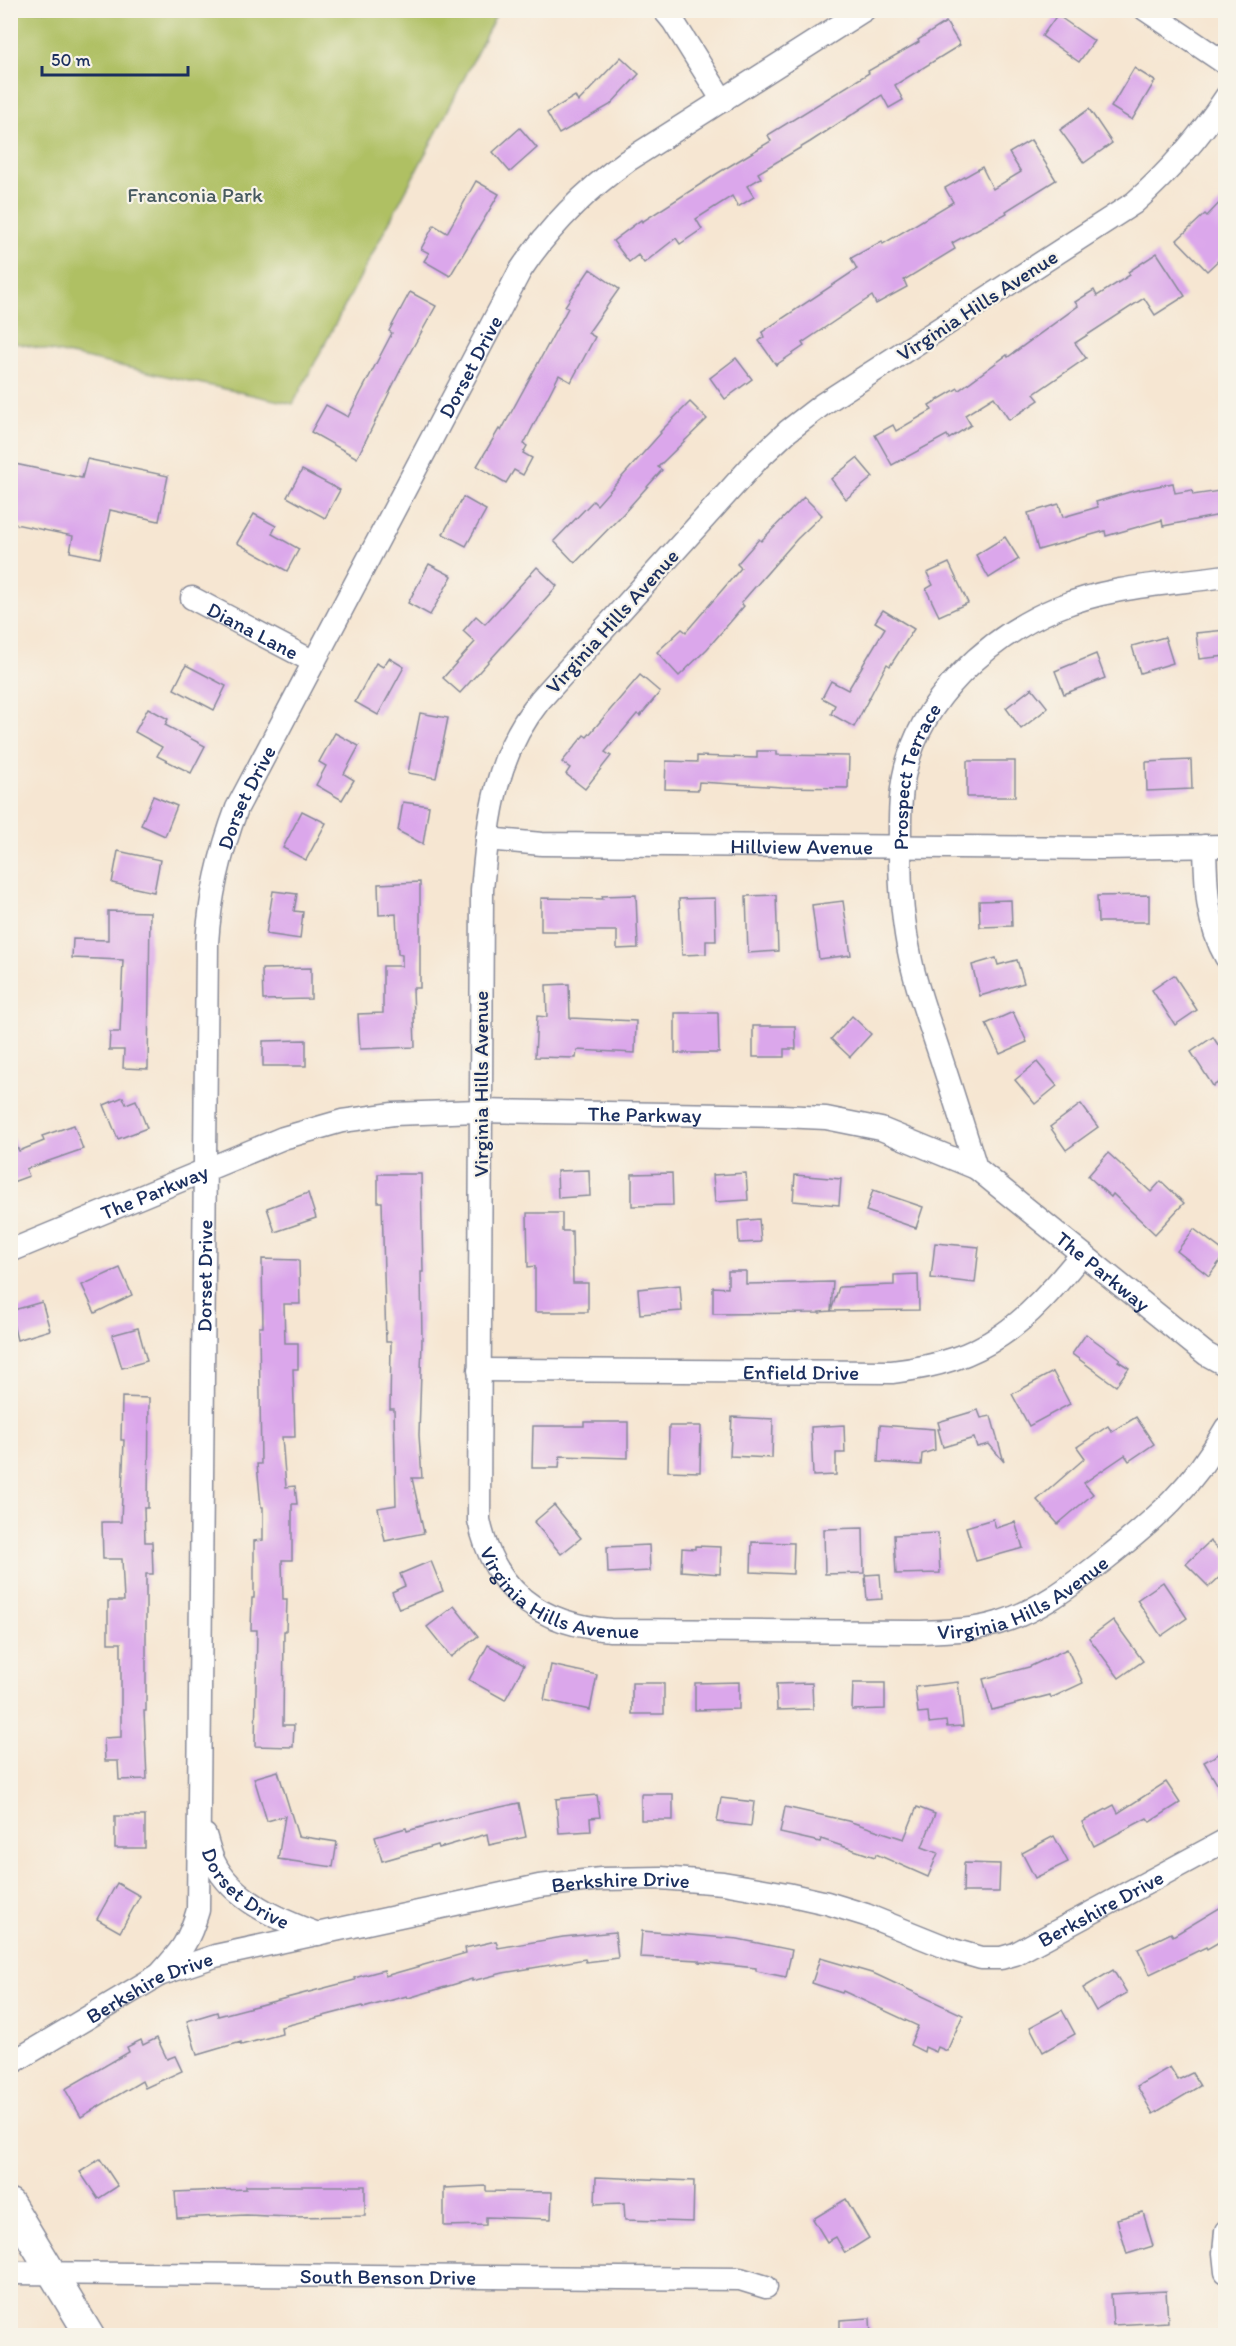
<svg xmlns="http://www.w3.org/2000/svg" width="1236" height="2346" font-family="Itim,sans-serif">
  <style>
    .green { fill: #afc063; stroke: #657860; stroke-width: 1.5 }
    .building { fill: #dba7eb }
    .lines { fill: none; stroke-linecap: round; stroke-linejoin: round }
    .minor-casing { stroke: #888a98; stroke-width: 25 }
    .major-casing { stroke: #888a98; stroke-width: 31 }
    .minor { stroke: #fff; stroke-width: 22 }
    .major { stroke: #fff; stroke-width: 28 }
    .labels { text-anchor: middle; dominant-baseline: central; stroke-width: 4.5; stroke-linejoin: round; paint-order: stroke }
    .park-label { font-size: 21px; fill: #475a60; stroke: #f7f3e8 }
    .street-label { font-size: 21px; fill: #1b2f5e; stroke: #f7f3e8 }
  </style>
  <rect width="100%" height="100%" fill="#f7f3e8"/>
  <filter id="ink" filterUnits="userSpaceOnUse"><feTurbulence type="fractalNoise" baseFrequency=".0167" numOctaves="2"/><feDisplacementMap in="SourceGraphic" scale="12" xChannelSelector="R" yChannelSelector="G"/><feConvolveMatrix kernelMatrix="1 2 1 2 8 2 1 2 1" color-interpolation-filters="sRGB"/></filter>
  <filter id="wash" filterUnits="userSpaceOnUse"><feTurbulence type="fractalNoise" baseFrequency=".008" numOctaves="4" result="noise"/><feDisplacementMap in="SourceGraphic" scale="24" xChannelSelector="R" yChannelSelector="G"/><feGaussianBlur stdDeviation="1.35" result="paint"/><feColorMatrix in="noise" values="0 0 0 0 0 0 0 0 0 0 0 0 0 0 0 0 0 1.4 0 .05"/><feComposite in="paint" operator="in"/></filter>
  <g filter="url(#wash)">
    <rect width="100%" height="100%" fill="#f6e6d2"/>
    <!-- green -->
    <polygon class="green" points="11,10 498,10 498,11 441,124 293,404 11,342"/>
    <g id="blocks">
      <!-- building -->
      <g class="building">
        <polygon points="1057,15 1094,41 1079,62 1042,36"/>
        <polygon points="946,22 960,45 895,85 903,100 889,108 882,95 810,142 758,173 761,178 747,186 754,197 738,207 732,196 696,219 702,229 680,244 676,238 644,263 638,255 629,262 613,241 641,220 642,222 718,173 771,141 768,135 869,73 868,71 919,42 918,40"/>
        <polygon points="621,57 639,74 610,105 559,134 547,113 575,96 578,102"/>
        <polygon points="1134,68 1155,81 1132,120 1111,107"/>
        <polygon points="1089,109 1112,143 1084,163 1060,130"/>
        <polygon points="520,128 537,148 510,172 493,152"/>
        <polygon points="1031,140 1056,180 1006,211 1007,213 952,243 955,249 904,280 907,287 876,304 872,296 802,343 804,346 776,365 759,341 764,337 762,332 857,269 851,258 882,241 883,244 953,202 945,188 982,167 993,189 1021,172 1009,153"/>
        <polygon points="476,181 499,194 450,276 424,261 429,253 421,249 434,225 447,233"/>
        <polygon points="1226,196 1226,253 1207,271 1177,240 1205,214 1207,216"/>
        <polygon points="1157,253 1185,296 1155,315 1144,298 1075,343 1086,358 1034,394 1039,400 1009,420 994,397 965,415 971,425 949,439 947,435 892,465 875,435 893,425 896,431 932,410 929,405 958,388 959,390 1007,355 1008,357 1078,306 1075,302 1094,290 1097,296 1130,275 1128,272"/>
        <polygon points="590,269 619,289 588,333 595,337 571,382 559,375 524,444 527,446 523,453 532,458 523,475 514,470 506,483 477,466 499,429 501,431 568,308 565,306"/>
        <polygon points="410,292 436,306 403,365 357,458 311,432 326,405 348,417 392,333 389,331"/>
        <polygon points="736,358 752,379 725,399 710,378"/>
        <polygon points="690,402 707,419 658,467 662,470 623,514 575,563 554,541 593,501 597,505 661,433 660,432"/>
        <polygon points="857,458 873,477 846,499 831,479"/>
        <polygon points="87,459 168,476 159,521 110,510 100,558 70,552 73,536 10,523 10,463 82,478"/>
        <polygon points="302,470 340,490 325,518 287,497"/>
        <polygon points="1173,483 1175,493 1192,490 1193,495 1226,490 1226,514 1163,526 1162,520 1106,536 1105,531 1038,550 1028,513 1059,504 1063,517 1098,507 1096,502 1133,491"/>
        <polygon points="463,497 486,510 466,546 443,534"/>
        <polygon points="804,497 822,515 797,539 741,603 744,606 707,649 679,676 657,652 682,629 686,632 741,568 737,564 759,539 761,541"/>
        <polygon points="254,514 276,526 272,534 299,549 287,571 237,543"/>
        <polygon points="1005,537 1019,559 989,578 976,555"/>
        <polygon points="949,563 968,603 939,616 926,589 933,585 927,573"/>
        <polygon points="429,564 452,576 430,615 408,603"/>
        <polygon points="537,567 557,586 460,693 443,678 475,642 463,631 476,616 485,624"/>
        <polygon points="883,610 914,629 890,666 887,664 854,727 831,714 835,705 822,698 831,681 848,690 885,628 875,622"/>
        <polygon points="1226,630 1226,656 1199,659 1196,633"/>
        <polygon points="1165,637 1173,663 1140,673 1132,646"/>
        <polygon points="1096,654 1105,678 1064,694 1055,671"/>
        <polygon points="389,658 404,667 378,715 355,702 376,663 383,667"/>
        <polygon points="186,665 226,686 214,710 174,689"/>
        <polygon points="640,675 660,692 640,716 637,714 605,752 611,756 585,789 566,774 570,768 562,762 584,735 587,737"/>
        <polygon points="1032,688 1048,708 1021,729 1006,708"/>
        <polygon points="148,708 168,719 165,725 205,746 191,773 157,756 162,747 135,732"/>
        <polygon points="420,713 448,718 436,778 408,773"/>
        <polygon points="335,733 359,746 344,774 354,780 342,800 316,785 326,766 319,762"/>
        <polygon points="757,751 777,751 777,755 849,756 848,788 782,787 699,782 698,790 665,789 666,761 697,762 697,756 757,758"/>
        <polygon points="1191,760 1192,789 1147,791 1146,762"/>
        <rect x="967" y="761" width="48" height="36"/>
        <polygon points="153,796 177,806 165,836 141,825"/>
        <polygon points="403,802 429,806 423,844 398,831"/>
        <polygon points="302,811 326,823 306,860 283,848"/>
        <polygon points="118,851 160,860 154,892 112,883"/>
        <polygon points="420,882 420,988 413,988 415,1047 360,1049 358,1014 383,1013 383,966 402,966 402,955 398,954 396,914 379,915 378,884"/>
        <polygon points="273,891 297,894 294,911 303,912 300,939 266,934"/>
        <polygon points="636,895 638,948 617,949 617,931 541,931 541,898 603,899 602,896"/>
        <polygon points="776,895 778,951 748,953 746,896"/>
        <polygon points="1149,895 1149,922 1098,922 1097,896"/>
        <polygon points="715,898 716,941 706,941 706,954 682,955 679,899"/>
        <polygon points="1011,900 1012,926 980,927 979,901"/>
        <polygon points="843,901 851,955 819,959 812,905"/>
        <polygon points="108,911 150,912 148,1069 123,1068 124,1050 109,1050 110,1032 120,1032 123,960 72,958 73,939 108,940"/>
        <polygon points="996,958 998,965 1017,960 1024,983 980,996 972,965"/>
        <polygon points="311,968 311,999 263,1000 262,969"/>
        <polygon points="1174,975 1197,1010 1175,1025 1152,990"/>
        <polygon points="569,984 570,1018 636,1021 635,1053 577,1050 576,1058 535,1057 537,1016 547,1017 546,985"/>
        <polygon points="1013,1012 1027,1042 1000,1054 986,1024"/>
        <polygon points="675,1013 718,1013 719,1053 675,1053"/>
        <polygon points="852,1016 871,1034 850,1057 831,1039"/>
        <polygon points="753,1026 795,1026 796,1049 784,1049 784,1057 753,1057"/>
        <polygon points="1213,1037 1226,1057 1226,1078 1213,1086 1191,1052"/>
        <polygon points="306,1040 306,1066 263,1066 263,1041"/>
        <polygon points="1037,1062 1057,1086 1035,1104 1015,1080"/>
        <polygon points="123,1097 126,1104 136,1100 147,1128 118,1139 104,1105"/>
        <polygon points="1081,1104 1098,1127 1066,1150 1050,1127"/>
        <polygon points="74,1125 83,1149 26,1169 29,1176 10,1183 10,1132 19,1151 44,1141 42,1136"/>
        <polygon points="1108,1153 1151,1192 1161,1181 1184,1203 1155,1234 1113,1194 1111,1197 1088,1176"/>
        <polygon points="589,1170 590,1196 558,1198 557,1171"/>
        <polygon points="672,1173 673,1205 632,1206 632,1174"/>
        <polygon points="746,1173 748,1200 715,1202 713,1175"/>
        <polygon points="378,1174 421,1174 423,1272 421,1272 422,1341 419,1435 422,1478 412,1478 424,1533 385,1541 378,1508 396,1505 394,1409 390,1409 391,1342 386,1342 382,1202 378,1202"/>
        <polygon points="795,1175 841,1179 839,1205 793,1201"/>
        <polygon points="873,1190 923,1207 916,1228 866,1211"/>
        <polygon points="308,1193 316,1218 275,1232 267,1208"/>
        <polygon points="527,1213 562,1213 562,1231 572,1231 573,1283 588,1283 588,1312 535,1312 535,1266 528,1267"/>
        <polygon points="759,1219 761,1242 739,1243 738,1221"/>
        <polygon points="1194,1229 1226,1253 1209,1276 1177,1251"/>
        <polygon points="935,1243 979,1247 975,1283 931,1278"/>
        <polygon points="262,1259 299,1260 300,1304 284,1304 285,1343 298,1343 298,1369 293,1369 295,1437 282,1437 286,1487 295,1486 297,1504 292,1504 292,1560 282,1560 283,1599 287,1599 286,1631 284,1631 283,1725 294,1725 293,1747 255,1746 257,1630 251,1630 252,1598 254,1598 254,1541 263,1540 263,1507 261,1507 257,1464 261,1464 259,1327 263,1327"/>
        <polygon points="120,1268 132,1295 95,1313 82,1285"/>
        <polygon points="728,1271 746,1271 746,1284 833,1282 831,1311 819,1312 820,1313 713,1314 713,1287 728,1288"/>
        <polygon points="918,1274 919,1310 831,1311 839,1287 894,1285 894,1275"/>
        <polygon points="680,1285 682,1311 640,1314 638,1289"/>
        <polygon points="42,1302 50,1330 17,1340 10,1311"/>
        <polygon points="138,1328 147,1361 122,1368 112,1335"/>
        <polygon points="1086,1334 1120,1359 1118,1361 1129,1368 1116,1386 1072,1354"/>
        <polygon points="1053,1372 1070,1404 1029,1426 1012,1394"/>
        <polygon points="122,1397 149,1398 148,1508 144,1508 145,1542 152,1542 153,1574 146,1574 146,1711 144,1711 147,1779 119,1780 118,1761 105,1761 104,1738 121,1737 121,1643 108,1643 108,1601 124,1601 122,1559 103,1559 102,1522 121,1522 124,1440 121,1440"/>
        <polygon points="978,1410 981,1418 991,1416 1004,1462 989,1444 977,1447 974,1438 943,1447 938,1429 940,1429 938,1422"/>
        <polygon points="732,1417 773,1419 772,1458 730,1456"/>
        <polygon points="1136,1417 1154,1444 1129,1461 1125,1455 1084,1483 1093,1494 1058,1524 1037,1500 1085,1458 1077,1447 1108,1426 1112,1432"/>
        <polygon points="584,1422 628,1422 628,1458 560,1456 559,1468 532,1468 533,1426 584,1426"/>
        <polygon points="844,1425 845,1453 836,1453 836,1475 813,1476 811,1427"/>
        <polygon points="880,1425 934,1429 935,1450 922,1454 921,1465 878,1462"/>
        <polygon points="669,1426 701,1426 700,1472 668,1471"/>
        <polygon points="554,1505 581,1538 561,1554 534,1522"/>
        <polygon points="993,1519 996,1528 1015,1522 1023,1548 976,1561 966,1527"/>
        <polygon points="863,1528 864,1573 825,1574 824,1529"/>
        <polygon points="938,1533 940,1573 896,1574 894,1535"/>
        <polygon points="1210,1541 1226,1557 1226,1571 1209,1587 1186,1564"/>
        <polygon points="752,1542 794,1543 793,1574 751,1572"/>
        <polygon points="649,1545 650,1571 608,1573 607,1547"/>
        <polygon points="695,1546 721,1547 720,1574 681,1571 682,1548 695,1549"/>
        <polygon points="431,1561 443,1591 399,1609 392,1592 405,1586 400,1574"/>
        <polygon points="880,1574 882,1599 867,1600 865,1575"/>
        <polygon points="1163,1582 1187,1618 1161,1636 1137,1600"/>
        <polygon points="454,1606 478,1636 451,1657 427,1627"/>
        <polygon points="1113,1620 1143,1661 1119,1678 1089,1638"/>
        <polygon points="488,1645 524,1665 505,1700 469,1680"/>
        <polygon points="1067,1649 1083,1683 1051,1698 1050,1695 992,1710 983,1679 1029,1667"/>
        <polygon points="551,1665 597,1675 590,1710 544,1700"/>
        <polygon points="739,1682 739,1709 695,1710 695,1683"/>
        <polygon points="958,1682 963,1726 947,1727 946,1721 929,1723 928,1712 918,1713 915,1687"/>
        <rect x="632" y="1683" width="32" height="31"/>
        <polygon points="812,1683 813,1709 777,1710 776,1684"/>
        <polygon points="853,1683 885,1683 885,1709 852,1710"/>
        <polygon points="1226,1750 1226,1799 1204,1762"/>
        <polygon points="278,1771 298,1836 337,1842 333,1867 278,1859 285,1816 267,1821 254,1778"/>
        <polygon points="1166,1782 1180,1803 1150,1822 1147,1818 1094,1846 1082,1822 1114,1805 1118,1813"/>
        <rect x="641" y="1794" width="32" height="26"/>
        <polygon points="597,1795 600,1817 590,1818 591,1831 559,1833 556,1799"/>
        <polygon points="721,1798 754,1802 751,1826 717,1822"/>
        <polygon points="519,1803 526,1837 489,1845 487,1834 439,1848 438,1845 382,1861 375,1837 406,1828 407,1831 468,1814"/>
        <polygon points="785,1807 848,1821 904,1839 917,1807 935,1814 922,1847 938,1853 928,1877 876,1854 875,1857 821,1839 820,1842 780,1833"/>
        <rect x="115" y="1816" width="30" height="32"/>
        <polygon points="1054,1836 1068,1862 1035,1878 1022,1853"/>
        <polygon points="964,1863 1000,1864 999,1892 963,1892"/>
        <polygon points="117,1883 140,1896 120,1932 97,1919"/>
        <polygon points="1226,1904 1226,1938 1207,1949 1206,1947 1150,1974 1138,1949 1171,1933 1173,1936"/>
        <polygon points="642,1931 738,1939 792,1950 786,1977 756,1971 756,1968 699,1962 699,1960 640,1957"/>
        <polygon points="615,1932 618,1958 586,1962 585,1959 503,1973 472,1981 472,1979 408,1998 407,1996 363,2008 362,2006 281,2027 282,2034 241,2045 241,2042 197,2055 187,2021 217,2012 218,2016 355,1980 354,1978 384,1970 385,1976 466,1953 465,1948 496,1941 498,1948 563,1937"/>
        <polygon points="820,1958 875,1974 963,2015 947,2051 938,2047 936,2052 925,2047 924,2052 910,2045 918,2026 843,1991 842,1993 812,1983"/>
        <polygon points="1113,1970 1127,1993 1096,2011 1083,1988"/>
        <polygon points="1062,2010 1075,2034 1043,2052 1030,2027"/>
        <polygon points="157,2038 167,2059 175,2056 182,2071 145,2088 142,2081 81,2117 65,2089 129,2052 127,2047 141,2040 143,2045"/>
        <polygon points="1170,2067 1178,2080 1192,2073 1200,2086 1153,2114 1137,2086"/>
        <polygon points="100,2159 118,2186 98,2199 80,2172"/>
        <polygon points="596,2177 694,2181 693,2222 625,2220 624,2203 595,2204"/>
        <polygon points="246,2186 365,2186 365,2216 290,2217 246,2215 177,2218 175,2192 246,2189"/>
        <polygon points="486,2186 486,2191 552,2192 551,2219 486,2217 486,2225 444,2226 444,2188"/>
        <polygon points="846,2199 869,2238 845,2253 836,2237 827,2242 813,2219"/>
        <polygon points="1143,2212 1153,2246 1127,2254 1117,2219"/>
        <polygon points="1166,2291 1168,2322 1113,2325 1111,2294"/>
        <polygon points="870,2318 871,2336 840,2336 840,2320"/>
      </g>
    </g>
  </g>
  <g filter="url(#ink)">
    <use href="#blocks" fill-opacity="0" stroke="#888a98" stroke-width="1.5"/>
    <g class="lines">
      <!-- minor casing -->
      <g class="minor-casing">
        <g id="minor">
          <polyline points="664,10 673,21 723,101"/>
          <polyline points="1146,10 1226,64"/>
          <path id="s1" d="M1226,97C1199,138 1170,171 1134,203L823,404L788,431L758,459L540,700C493,759 489,818 482,890L479,1520C494,1592 540,1624 610,1630L917,1632C944,1631 972,1631 998,1623C1039,1611 1071,1586 1103,1561C1156,1519 1193,1487 1226,1428"/>
          <path id="s2" d="M192,598L314,662"/>
          <path id="s3" d="M487,839L542,844L1102,848L1226,846"/>
          <path d="M1205,846C1206,885 1206,922 1226,957"/>
          <path id="s4" d="M976,1168C963,1126 950,1084 936,1043C927,1016 917,989 911,961C903,925 900,889 900,853C900,827 899,802 904,776C919,700 988,637 1057,608C1109,586 1170,584 1226,576"/>
          <path id="s5" d="M10,1251L283,1138L342,1121L393,1114L479,1111L782,1116L826,1118L881,1129L976,1168L1206,1354L1226,1365"/>
          <path id="s6" d="M479,1370L892,1372C987,1361 1024,1325 1082,1254"/>
          <path id="s7" d="M205,1835C208,1844 210,1854 214,1862C233,1901 280,1920 318,1934"/>
          <path id="s8" d="M159,1975C181,1951 189,1942 198,1910L207,943C210,895 220,853 237,808L520,271C549,227 584,192 627,161L864,10"/>
          <path id="s9" d="M10,2064L159,1975L215,1956L539,1886L601,1879L661,1878L723,1883L787,1894L827,1903L866,1915L953,1950L981,1958H1001L1015,1954L1226,1840"/>
          <polyline points="1226,2231 1224,2253 1226,2272"/>
          <path id="s10" d="M10,2273L740,2279L766,2287"/>
        </g>
      </g>
      <!-- major casing -->
      <g class="major-casing">
        <polyline id="major" points="10,2203 90,2336"/>
      </g>
      <!-- minor -->
      <use href="#minor" class="minor"/>
      <!-- major -->
      <use href="#major" class="major"/>
    </g>
  </g>
  <g class="labels">
    <!-- park labels -->
    <g class="park-label">
      <text x="195" y="194">Franconia Park</text>
    </g>
    <!-- street labels -->
    <g class="street-label">
      <text transform="translate(977 305) rotate(-33)">Virginia Hills Avenue</text>
      <text stroke="none"><textPath href="#s8" startOffset="1682">Dorset Drive</textPath></text>
      <text transform="translate(612 621) rotate(-48)">Virginia Hills Avenue</text>
      <text stroke="none"><textPath href="#s2" startOffset="69">Diana Lane</textPath></text>
      <text stroke="none"><textPath href="#s4" startOffset="405">Prospect Terrace</textPath></text>
      <text stroke="none"><textPath href="#s8" startOffset="1196">Dorset Drive</textPath></text>
      <text stroke="none"><textPath href="#s3" startOffset="315">Hillview Avenue</textPath></text>
      <text transform="translate(480 1084) rotate(-90)">Virginia Hills Avenue</text>
      <text stroke="none"><textPath href="#s5" startOffset="660">The Parkway</textPath></text>
      <text stroke="none"><textPath href="#s5" startOffset="156">The Parkway</textPath></text>
      <text stroke="none"><textPath href="#s5" startOffset="1164">The Parkway</textPath></text>
      <text stroke="none"><textPath href="#s8" startOffset="711">Dorset Drive</textPath></text>
      <text stroke="none"><textPath href="#s6" startOffset="322">Enfield Drive</textPath></text>
      <text stroke="none"><textPath href="#s1" startOffset="1875">Virginia Hills Avenue</textPath></text>
      <text stroke="none"><textPath href="#s1" startOffset="2360">Virginia Hills Avenue</textPath></text>
      <text stroke="none"><textPath href="#s7" startOffset="70">Dorset Drive</textPath></text>
      <text stroke="none"><textPath href="#s9" startOffset="646">Berkshire Drive</textPath></text>
      <text stroke="none"><textPath href="#s9" startOffset="1150">Berkshire Drive</textPath></text>
      <text stroke="none"><textPath href="#s9" startOffset="160">Berkshire Drive</textPath></text>
      <text stroke="none"><textPath href="#s10" startOffset="378">South Benson Drive</textPath></text>
    </g>
  </g>
  <!-- margin -->
  <rect width="1236" height="2346" fill="none" stroke="#f7f3e8" stroke-width="36"/>
  <!-- scale -->
  <path d="M42 66v9h146v-9" fill="none" stroke="#1b2f5e" stroke-width="3"/>
  <text x="51" y="66" font-size="18" fill="#1b2f5e" stroke="#f7f3e8" stroke-width="4.5" paint-order="stroke">50 m</text>
</svg>
